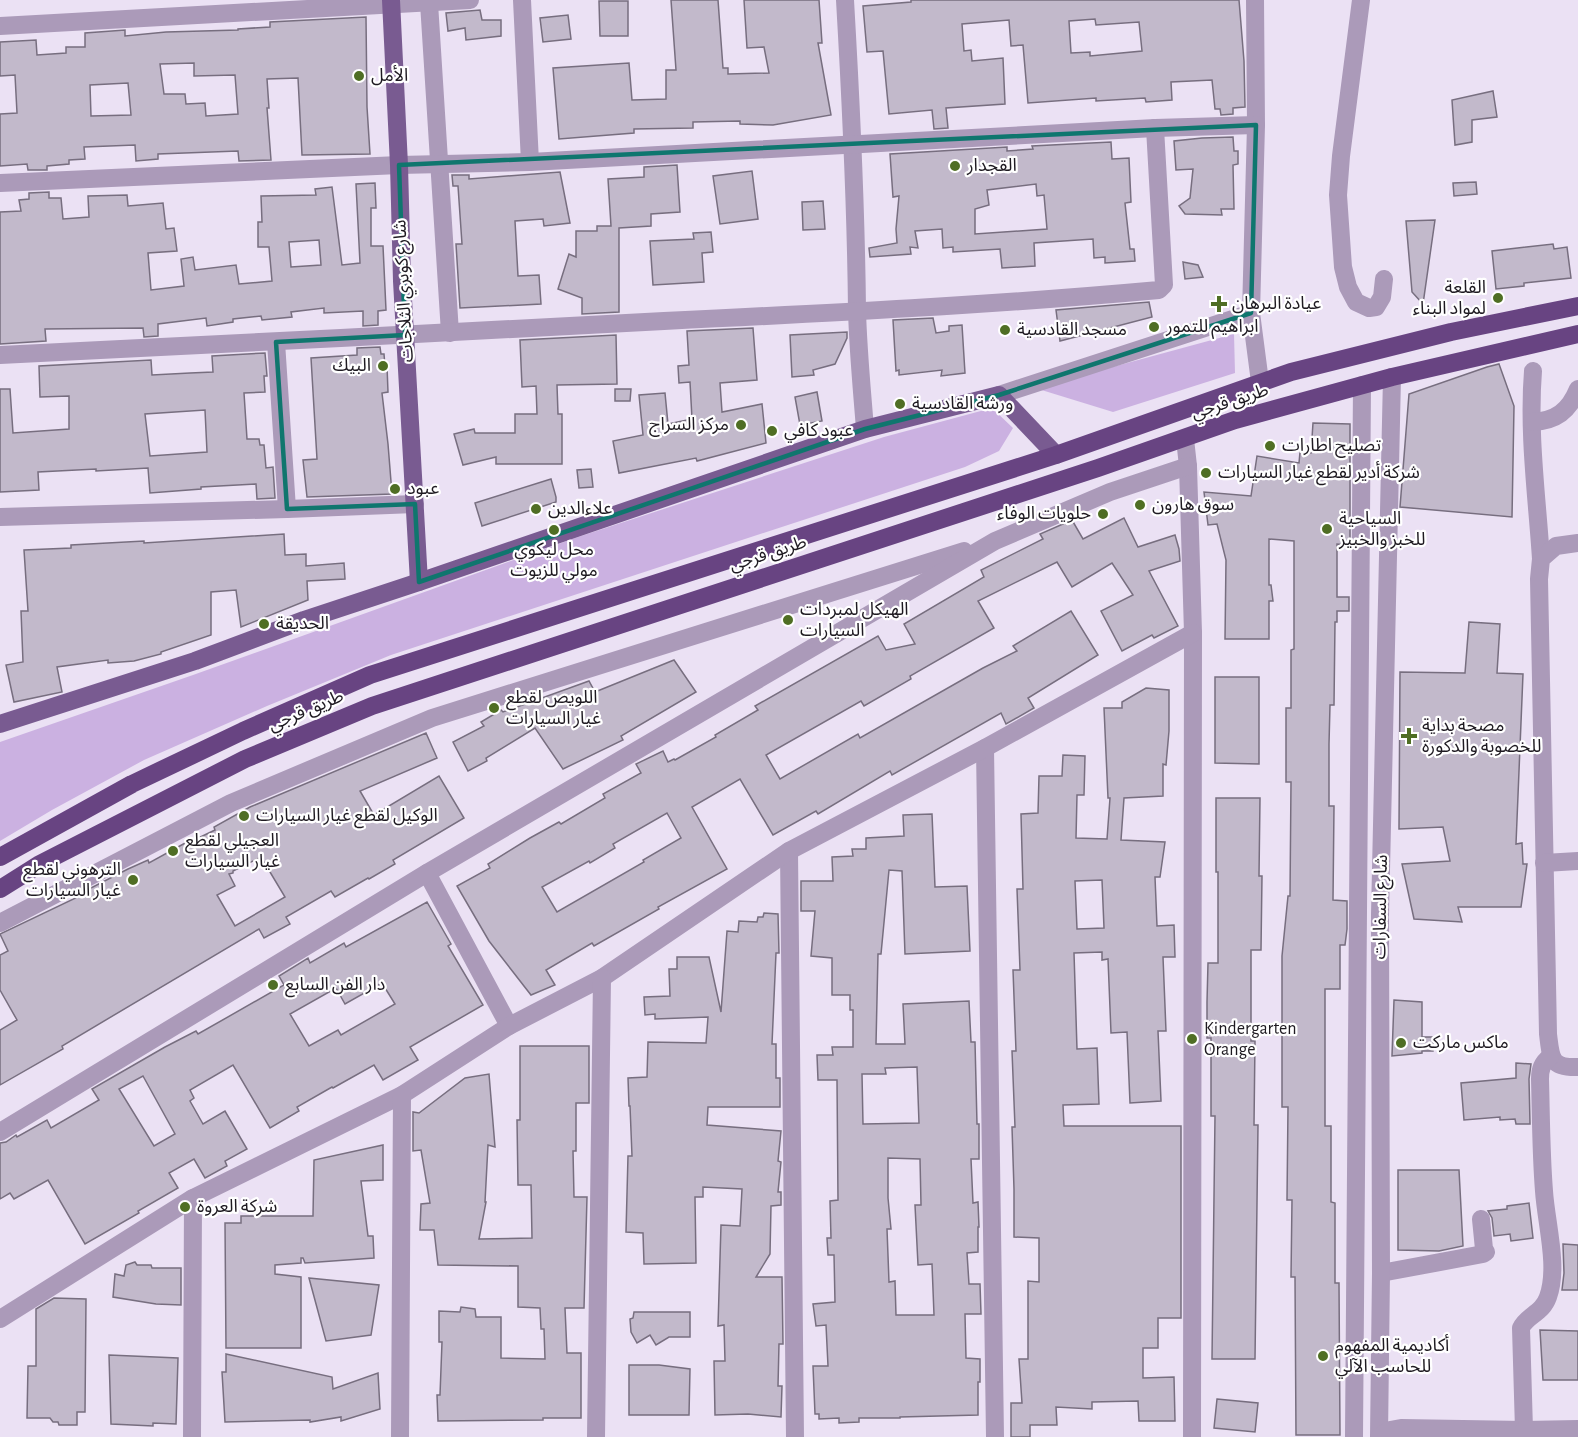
<svg xmlns="http://www.w3.org/2000/svg" width="1578" height="1437" font-family="'Alegreya Sans','Noto Sans Arabic',sans-serif">
  <style>
    .green { fill: #cbb1e1 }
    .building { fill: #c2b9cb; stroke: #776e7f; stroke-width: 1.5; fill-rule: evenodd }
    .lines { fill: none; stroke-linecap: round; stroke-linejoin: round }
    .minor { stroke: #ab9ab9; stroke-width: 18 }
    .major { stroke: #795b91; stroke-width: 18 }
    .highway { stroke: #684482; stroke-width: 18 }
    .marked { fill: none; stroke: #0f766e; stroke-width: 4.5; stroke-linejoin: round }
    .poi-dot { fill: #4f6e24; stroke: #fff; stroke-width: 2 }
    .labels { text-anchor: middle; dominant-baseline: central; stroke-width: 4.5; stroke-linejoin: round; paint-order: stroke }
    .poi-label { font-size: 18px; fill: #1e1a21; stroke: #fff; text-anchor: start }
    .street-label { font-size: 18px; fill: #1e1a21; stroke: #fff }
  </style>
  <rect width="100%" height="100%" fill="#ebe1f4"/>
  <!-- green -->
  <g class="green">
    <polygon points="1234,334 1235,373 1113,412 1035,388"/>
    <polygon points="992,408 1013,428 999,451 965,467 391,655 267,706 144,760 52,810 0,841 0,742 193,675 578,537 884,437"/>
  </g>
  <!-- building -->
  <g class="building">
    <polygon points="671,0 718,0 723,68 728,68 728,74 769,73 764,47 747,48 744,0 819,0 822,43 818,43 831,115 773,125 740,124 740,121 693,122 693,128 634,129 634,133 559,139 553,68 629,63 632,100 666,99 666,70 676,70"/>
    <path d="M911,0H1239L1244,61L1245,107L1233,108V114L1221,115L1220,109H1215L1212,80L1171,82L1172,100L1146,102L1145,98L1096,101V98L1028,103L1023,45L1011,46L1009,20L962,24L964,51L971,50L972,61L1003,58L1005,104L946,108L948,128L934,129L932,110L889,114L883,51L867,52L863,6L911,2ZM1095,19L1096,25L1139,22L1142,51L1090,56V52L1071,53L1069,21Z"/>
    <polygon points="599,1 628,1 628,36 600,36"/>
    <polygon points="480,10 482,20 501,20 501,36 466,40 465,28 448,31 446,13"/>
    <polygon points="568,15 571,39 543,42 540,18"/>
    <path d="M366,17L367,107L370,154L302,155L298,78L267,79L269,108H267L271,160L239,161L238,151L158,154V159L136,161L135,145L84,147L85,159L69,160V164L47,166V170H28L27,164L0,166V114L17,113L15,75L0,76V42L36,40L37,55L66,53V47H85V33L125,30V36L166,32L238,30V29L270,27V22ZM194,63V76L235,75L238,114L206,116L205,103L186,104L185,94H164L160,64ZM128,83L131,115L91,116L90,85Z"/>
    <polygon points="1493,91 1497,117 1472,120 1472,142 1455,145 1452,100"/>
    <polygon points="1233,137 1234,151 1238,151 1238,164 1233,165 1234,209 1221,209 1222,215 1185,214 1179,206 1190,198 1193,169 1176,170 1174,141 1202,138"/>
    <path d="M1111,142L1112,159L1129,158L1131,202L1125,203L1130,249H1134L1135,261L1105,263V257L1094,258L1093,239L1034,243L1035,266L1002,268L1000,249L953,252V247L943,248L942,229L915,231L918,248L910,247L911,254L870,257L869,248L897,243L896,229L899,196L893,197L890,154L1007,147V151L1033,149L1032,146ZM1036,184L1037,196L1044,195L1047,229L975,234V209L989,205L987,190Z"/>
    <polygon points="677,165 680,212 651,214 651,226 619,228 619,312 582,314 582,298 558,289 569,254 576,257 576,231 597,231 597,226 611,226 608,179 644,177 644,167"/>
    <polygon points="752,171 758,219 720,224 713,176"/>
    <polygon points="560,172 570,223 544,226 543,219 515,221 518,276 539,275 541,304 460,308 456,244 462,244 458,186 453,186 452,175 469,175 469,179"/>
    <polygon points="1476,182 1477,194 1454,196 1453,183"/>
    <path d="M375,183L376,208H371V246H383L386,310L378,311V325L363,326V311L324,313V308L291,312L292,317L262,320L261,316L233,319V322L207,326L206,318L158,324V336L144,337L143,328L45,329L46,341L0,344V212L21,211L19,200L29,199V193L49,192V198H61L63,219L89,217L88,196L127,195L128,206L163,203L166,229L174,228L177,251L148,253L151,290L184,286L181,259L193,257L195,270L236,265L239,284L272,281L269,247H258V222H262L261,196L316,195L315,189L332,187L342,265L360,263L356,184ZM319,240L321,265L291,267L289,242Z"/>
    <polygon points="823,201 825,229 803,230 802,202"/>
    <polygon points="1435,220 1423,304 1412,292 1406,221"/>
    <polygon points="711,232 713,252 702,253 704,282 653,285 650,241 694,239 693,233"/>
    <polygon points="1553,244 1554,249 1567,247 1571,278 1524,283 1524,286 1496,289 1492,251"/>
    <polygon points="1183,262 1198,265 1203,277 1185,279"/>
    <polygon points="1149,302 1152,317 1060,341 1056,310"/>
    <polygon points="933,318 936,333 949,331 949,326 962,325 965,373 941,376 942,370 899,375 899,370 896,371 893,320"/>
    <polygon points="753,328 757,380 720,383 722,412 762,404 766,443 697,461 696,458 619,473 613,441 643,435 639,395 665,393 668,424 692,419 690,382 679,383 678,366 689,365 687,331"/>
    <polygon points="847,332 847,338 835,364 813,370 814,375 792,377 790,335"/>
    <polygon points="616,335 617,384 557,385 558,414 562,414 562,464 496,464 496,457 463,465 454,434 474,429 475,433 515,433 515,414 537,414 536,386 522,387 520,340"/>
    <polygon points="380,347 381,354 384,354 385,366 387,366 388,392 382,393 388,444 392,494 307,497 303,460 317,459 311,358 357,355 357,348"/>
    <path d="M265,353L267,376H264L265,392L244,393L247,439H259L260,445H264L266,468L273,467L275,498L257,499L256,484L201,487V489L150,493L148,468L96,471V469L38,472L39,490L0,492V389H10L13,433L69,429V396L40,397L39,366L151,360L152,375L190,373L213,372L212,356ZM205,410L207,452L150,456L145,414Z"/>
    <polygon points="1499,364 1514,406 1512,517 1400,507 1409,394 1487,367"/>
    <polygon points="615,389 631,389 630,401 615,401"/>
    <polygon points="817,392 822,421 800,425 795,397"/>
    <polygon points="1313,423 1350,424 1350,545 1337,544 1337,597 1349,597 1349,611 1337,611 1337,622 1335,622 1334,705 1330,705 1329,744 1329,806 1334,806 1333,900 1347,901 1347,929 1345,945 1340,945 1340,989 1325,989 1325,1126 1331,1126 1331,1202 1335,1203 1335,1283 1339,1283 1340,1435 1296,1435 1295,1277 1291,1277 1292,1200 1287,1200 1288,1107 1282,1107 1282,956 1288,896 1290,896 1291,782 1286,782 1286,708 1291,708 1291,650 1294,649 1294,541 1269,539 1269,585 1271,585 1273,601 1269,601 1269,639 1225,639 1226,560 1217,524 1208,525 1204,492 1251,496 1257,456 1299,463 1300,452 1311,453"/>
    <polygon points="591,469 593,487 579,488 577,470"/>
    <polygon points="551,479 556,497 556,502 482,526 475,503"/>
    <path d="M1124,518L1138,547L1175,535L1179,549L1180,561L1149,571L1178,626L1154,638L1152,635L1122,651L1101,611L1133,595L1112,563L1072,587L1057,562L978,601L994,628L910,676L911,679L864,706L861,701L766,755L780,779L858,734L860,738L983,668L1017,651L1013,646L1071,611L1098,655L1028,698L1034,708L1006,724L1001,713L892,775L890,771L818,814L816,811L773,835L740,779L692,807L727,869L658,907L659,909L594,946L592,943L546,970L555,985L531,995L489,941L457,886L490,868L488,864L530,838L559,822L561,824L605,798L603,794L641,773L636,764L663,751L668,762L674,759L675,760L716,737L715,735L758,710L755,706L878,636L886,650L915,644L904,624L984,577L981,570L1043,539L1040,534L1072,520L1083,539ZM667,813L681,838L643,860L644,862L557,912L542,887L589,861L590,863L615,848L613,844Z"/>
    <polygon points="284,534 285,555 306,554 306,566 344,563 345,579 307,581 308,600 241,627 236,590 211,592 211,635 161,652 161,654 134,661 108,663 108,660 57,667 62,692 14,702 6,665 23,662 21,611 28,611 24,550 71,548 71,545 144,541 144,543"/>
    <polygon points="1469,622 1500,624 1497,673 1523,674 1516,844 1522,843 1523,864 1527,864 1521,907 1458,907 1462,922 1414,919 1402,864 1450,861 1443,827 1399,829 1400,672 1465,673"/>
    <polygon points="674,660 696,692 621,736 623,740 563,769 535,728 486,758 487,761 468,771 453,742 484,726 481,722 501,710 503,712 589,681 595,692"/>
    <polygon points="1215,677 1259,677 1259,764 1215,763"/>
    <path d="M1146,688L1169,690V731L1166,765L1163,764V796L1124,798L1121,840L1165,842L1160,877H1155L1157,926L1174,925L1175,957H1163L1166,1031H1158L1161,1101L1130,1103L1127,1032L1111,1033L1108,959L1102,960V952L1074,953L1077,1049L1097,1048L1099,1104L1063,1105L1064,1126H1181V1318H1158V1348H1143V1378L1174,1377L1175,1421H1139L1138,1401L1092,1402V1409L1056,1407L1057,1425H1030V1437H1011V1403H1022L1019,1359H1028V1281L1039,1282V1238L1014,1237V1189L1012,1127H1015L1012,1051H1016L1013,970H1020L1017,889H1023L1021,814L1038,813L1039,776H1062L1063,755L1085,756L1084,795H1077L1076,838L1107,839L1110,798H1108L1104,708H1122V702ZM1102,880L1104,928L1077,929L1075,881Z"/>
    <path d="M426,733L437,758L360,791L374,815L439,776L464,818L393,860L395,864L369,879L368,878L335,897L331,891L286,917L290,924L264,938L259,929L62,1046L63,1049L0,1085V1030L17,1020L0,990V955L8,951L0,934L82,895L81,893L128,869L148,860L149,863L187,842L188,843L215,830L214,827L250,807ZM261,857L285,897L235,926L217,895L235,886L229,874L233,873V871Z"/>
    <polygon points="1216,798 1260,798 1259,876 1262,876 1261,950 1251,950 1251,1041 1255,1041 1254,1125 1258,1125 1255,1359 1212,1359 1215,1116 1211,1116 1211,1038 1207,1038 1207,1002 1208,963 1218,963 1218,872 1216,872"/>
    <path d="M932,814L935,887L967,886L970,951L905,954L902,871L889,870L881,954H878L876,1044H905L903,1004L969,1001L971,1042H975L977,1124H979V1159H971L973,1203L978,1202L979,1227H978V1252L967,1253L969,1284H980L981,1314H965L966,1358L980,1359V1382H978V1415L900,1417V1418H859V1422L839,1423V1418L819,1419V1414H815L813,1366H828L826,1325L816,1326L813,1304L835,1302L834,1255H828L827,1238H831L830,1201L838,1200L837,1080H818L817,1055H833L832,1047H853V1010H850V995H832V958L811,956L815,911H801V881H833L832,857L853,856L852,849H866V838L904,836L903,815ZM917,1067L919,1123L863,1124L862,1074H886L885,1068ZM888,1158L920,1159L921,1205H915L918,1265L932,1264L934,1315H896L895,1281L889,1282L887,1229H891L888,1198Z"/>
    <path d="M427,902L451,944L448,946L483,1005L410,1047L418,1060L383,1080L374,1065L333,1088L332,1087L297,1107L299,1111L270,1128L233,1065L190,1090L194,1098L190,1101L203,1124L225,1111L247,1149L225,1161L227,1166L205,1178L194,1159L169,1173L178,1188L138,1211L139,1213L85,1244L48,1180L14,1199L10,1193L0,1199V1143L6,1142L16,1135L17,1137L47,1120L51,1128L99,1100L92,1089L165,1047L196,1031L198,1034L284,985L279,976L308,958L310,963L344,943L346,947ZM382,983L395,1004L341,1035L338,1030L309,1046L290,1014L336,988L345,1004ZM143,1076L175,1134L154,1146L119,1089Z"/>
    <polygon points="764,913 778,914 779,953 776,953 772,1044 776,1044 776,1078 780,1078 780,1107 708,1107 707,1125 781,1131 778,1161 781,1162 778,1192 781,1192 781,1205 771,1206 770,1254 756,1277 782,1277 783,1344 779,1344 778,1386 782,1386 781,1417 748,1414 715,1415 714,1361 725,1361 724,1325 718,1326 721,1225 740,1226 742,1189 703,1187 703,1197 695,1197 696,1263 644,1264 643,1233 626,1232 628,1156 632,1156 630,1106 629,1106 628,1078 647,1077 648,1042 706,1043 708,1017 655,1019 655,1014 645,1015 644,997 670,996 669,969 677,969 677,957 709,957 721,1012 727,931 738,932 739,921 757,922 758,917 763,917"/>
    <polygon points="1394,1000 1422,1002 1422,1037 1433,1037 1433,1051 1422,1051 1422,1053 1392,1056"/>
    <polygon points="520,1046 589,1046 589,1103 576,1103 576,1151 573,1151 574,1197 587,1197 584,1308 565,1308 567,1353 581,1353 581,1418 543,1418 543,1420 438,1421 437,1395 440,1395 442,1342 439,1342 439,1311 460,1312 461,1307 475,1309 476,1317 501,1317 501,1358 545,1359 544,1329 541,1329 540,1308 518,1307 518,1266 438,1265 434,1230 420,1230 421,1204 430,1203 421,1150 413,1151 413,1112 419,1113 465,1078 489,1074 495,1147 488,1145 485,1202 486,1202 479,1239 532,1238 531,1185 518,1185 517,1120 520,1120"/>
    <polygon points="1516,1063 1531,1064 1529,1079 1530,1124 1516,1124 1515,1119 1500,1120 1500,1117 1464,1120 1461,1083 1516,1078"/>
    <polygon points="383,1145 383,1180 361,1181 368,1236 373,1236 374,1258 305,1263 303,1258 301,1258 301,1263 275,1265 275,1274 301,1277 301,1348 226,1348 225,1223 241,1223 241,1216 313,1216 314,1160"/>
    <polygon points="1398,1170 1459,1170 1463,1246 1439,1251 1398,1250"/>
    <polygon points="1529,1203 1533,1238 1511,1241 1510,1234 1494,1236 1492,1218 1488,1211 1507,1209 1507,1206"/>
    <polygon points="1563,1244 1578,1245 1578,1290 1562,1290 1564,1273"/>
    <polygon points="135,1262 137,1265 151,1265 152,1268 181,1268 181,1305 156,1304 113,1297 115,1274 124,1276 126,1265"/>
    <polygon points="309,1278 379,1285 371,1335 326,1341"/>
    <polygon points="54,1298 86,1299 85,1412 77,1412 77,1425 59,1425 58,1422 53,1422 50,1418 27,1418 28,1366 36,1366 36,1309"/>
    <polygon points="634,1312 690,1312 690,1337 669,1337 656,1345 650,1335 637,1343 631,1332 630,1319 633,1318"/>
    <polygon points="1540,1330 1578,1331 1578,1380 1543,1380"/>
    <polygon points="226,1354 332,1377 333,1389 378,1373 380,1409 341,1421 341,1417 310,1422 310,1420 225,1422 222,1372 226,1372"/>
    <polygon points="109,1355 178,1358 176,1424 153,1423 153,1426 111,1424"/>
    <polygon points="629,1365 659,1365 690,1369 689,1415 629,1415"/>
    <polygon points="1217,1399 1258,1403 1255,1432 1214,1428"/>
  </g>
  <g class="lines">
    <!-- minor -->
    <g class="minor">
      <polyline points="522,0 530,162"/>
      <path d="M845,0C851,103 856,207 857,310C858,350 862,390 865,429"/>
      <polyline points="1255,0 1256,125 1251,313 1260,382"/>
      <polyline points="1361,0 1341,156 1338,195 1343,267 1348,287 1356,302 1369,308 1376,307 1382,297 1384,279"/>
      <polyline points="429,3 450,333"/>
      <polyline points="0,26 470,0"/>
      <polyline points="0,183 399,165 530,162 1155,128 1256,125"/>
      <polyline points="276,342 287,509"/>
      <path d="M0,355C221,344 443,333 664,321C829,313 994,305 1159,290L1164,285L1155,128"/>
      <path d="M1533,371C1528,433 1537,497 1541,559"/>
      <polyline points="999,395 1251,313"/>
      <path d="M1532,422C1556,421 1569,411 1578,389"/>
      <polyline points="1185,439 1188,466 1193,633 1192,1437"/>
      <polyline points="0,517 287,509 415,504"/>
      <path d="M1578,543L1556,546L1541,559L1539,579L1548,1034C1551,1058 1550,1068 1578,1067"/>
      <polyline points="985,748 995,1437"/>
      <polyline points="789,851 795,1437"/>
      <polyline points="1544,863 1578,861"/>
      <polyline points="427,873 509,1026"/>
      <polyline points="0,923 231,803 432,718 964,551"/>
      <polyline points="0,1132 427,873 995,541 1110,492 1188,466"/>
      <polyline points="1381,1273 1483,1254 1486,1252 1484,1249 1481,1219"/>
      <polyline points="0,1319 193,1198 402,1095 509,1026 602,978 789,851 985,748 1193,633"/>
      <polyline points="192,1437 193,1198"/>
      <polyline points="400,1437 402,1095"/>
      <polyline points="596,1437 602,978"/>
      <polyline points="1354,1437 1362,385"/>
      <polyline points="1379,1437 1381,1273 1380,915 1392,377"/>
      <path d="M1379,1437L1390,1430L1401,1428L1524,1430L1521,1328C1527,1315 1542,1314 1548,1297C1559,1267 1546,1223 1544,1191C1541,1154 1541,1116 1540,1079C1540,1069 1542,1063 1550,1057"/>
      <polyline points="1524,1437 1524,1430 1578,1429"/>
    </g>
    <!-- major -->
    <g class="major">
      <polyline points="391,0 399,165 402,281 419,582"/>
      <polyline points="0,724 195,661 304,620 419,582 865,429 999,395 1056,455"/>
    </g>
    <!-- highway -->
    <g class="highway">
      <polyline points="0,857 132,784 243,731 370,675 1056,455 1291,372 1451,332 1578,306"/>
      <polyline points="0,889 40,864 245,759 372,706 1098,468 1235,420 1392,377 1578,334"/>
    </g>
  </g>
  <!-- marked area -->
  <path class="marked" d="M1256,125L1251,313L999,395L865,429L419,582L415,504L287,509L276,342L405,335L399,165Z"/>
  <!-- markers -->
  <g class="poi-dot">
    <circle cx="359" cy="76" r="6"/>
    <circle cx="955" cy="166" r="6"/>
    <circle cx="1498" cy="298" r="6"/>
    <path d="M1216 295h6v6h6v6h-6v6h-6v-6h-6v-6h6z"/>
    <circle cx="1154" cy="327" r="6"/>
    <circle cx="1005" cy="330" r="6"/>
    <circle cx="383" cy="366" r="6"/>
    <circle cx="900" cy="404" r="6"/>
    <circle cx="741" cy="425" r="6"/>
    <circle cx="772" cy="431" r="6"/>
    <circle cx="1270" cy="446" r="6"/>
    <circle cx="1206" cy="473" r="6"/>
    <circle cx="395" cy="489" r="6"/>
    <circle cx="1140" cy="505" r="6"/>
    <circle cx="536" cy="509" r="6"/>
    <circle cx="1103" cy="514" r="6"/>
    <circle cx="1327" cy="529" r="6"/>
    <circle cx="554" cy="530" r="6"/>
    <circle cx="788" cy="620" r="6"/>
    <circle cx="264" cy="624" r="6"/>
    <circle cx="494" cy="708" r="6"/>
    <path d="M1406 727h6v6h6v6h-6v6h-6v-6h-6v-6h6z"/>
    <circle cx="244" cy="816" r="6"/>
    <circle cx="173" cy="851" r="6"/>
    <circle cx="133" cy="880" r="6"/>
    <circle cx="273" cy="985" r="6"/>
    <circle cx="1192" cy="1039" r="6"/>
    <circle cx="1401" cy="1043" r="6"/>
    <circle cx="185" cy="1207" r="6"/>
    <circle cx="1323" cy="1356" r="6"/>
  </g>
  <g class="labels">
    <!-- poi labels -->
    <g class="poi-label">
      <text x="371" y="76">الأمل</text>
      <text x="967" y="166">القجدار</text>
      <text x="1486" y="288" text-anchor="end">القلعة<tspan x="1486" dy="21">لمواد البناء</tspan></text>
      <text x="1232" y="304">عيادة البرهان</text>
      <text x="1166" y="327">ابراهيم للتمور</text>
      <text x="1017" y="330">مسجد القادسية</text>
      <text x="371" y="366" text-anchor="end">البيك</text>
      <text x="912" y="404">ورشة القادسية</text>
      <text x="729" y="425" text-anchor="end">مركز السراج</text>
      <text x="784" y="431">عبود كافي</text>
      <text x="1282" y="446">تصليح اطارات</text>
      <text x="1218" y="473">شركة أدير لقطع غيار السيارات</text>
      <text x="407" y="489">عبود</text>
      <text x="1152" y="505">سوق هارون</text>
      <text x="548" y="509">علاءالدين</text>
      <text x="1091" y="514" text-anchor="end">حلويات الوفاء</text>
      <text x="1339" y="519">السياحية<tspan x="1339" dy="21">للخبز والخبيز</tspan></text>
      <text x="554" y="550" text-anchor="middle">محل ليكوي<tspan x="554" dy="21">مولي للزيوت</tspan></text>
      <text x="800" y="610">الهيكل لمبردات<tspan x="800" dy="21">السيارات</tspan></text>
      <text x="276" y="624">الحديقة</text>
      <text x="506" y="698">اللويص لقطع<tspan x="506" dy="21">غيار السيارات</tspan></text>
      <text x="1422" y="726">مصحة بداية<tspan x="1422" dy="21">للخصوبة والدكورة</tspan></text>
      <text x="256" y="816">الوكيل لقطع غيار السيارات</text>
      <text x="185" y="841">العجيلي لقطع<tspan x="185" dy="21">غيار السيارات</tspan></text>
      <text x="121" y="870" text-anchor="end">الترهوني لقطع<tspan x="121" dy="21">غيار السيارات</tspan></text>
      <text x="285" y="985">دار الفن السابع</text>
      <text x="1204" y="1029">Kindergarten<tspan x="1204" dy="21">Orange</tspan></text>
      <text x="1413" y="1043">ماكس ماركت</text>
      <text x="197" y="1207">شركة العروة</text>
      <text x="1335" y="1346">أكاديمية المفهوم<tspan x="1335" dy="21">للحاسب الآلي</tspan></text>
    </g>
    <!-- street labels -->
    <g class="street-label">
      <text transform="translate(404 291) rotate(-93)">شارع كوبري الثلاجات</text>
      <text transform="translate(1230 402) rotate(-18)">طريق قرجي</text>
      <text transform="translate(768 554) rotate(-18)">طريق قرجي</text>
      <text transform="translate(306 711) rotate(-23)">طريق قرجي</text>
      <text transform="translate(1381 907) rotate(-89)">شارع السفارات</text>
    </g>
  </g>
</svg>
